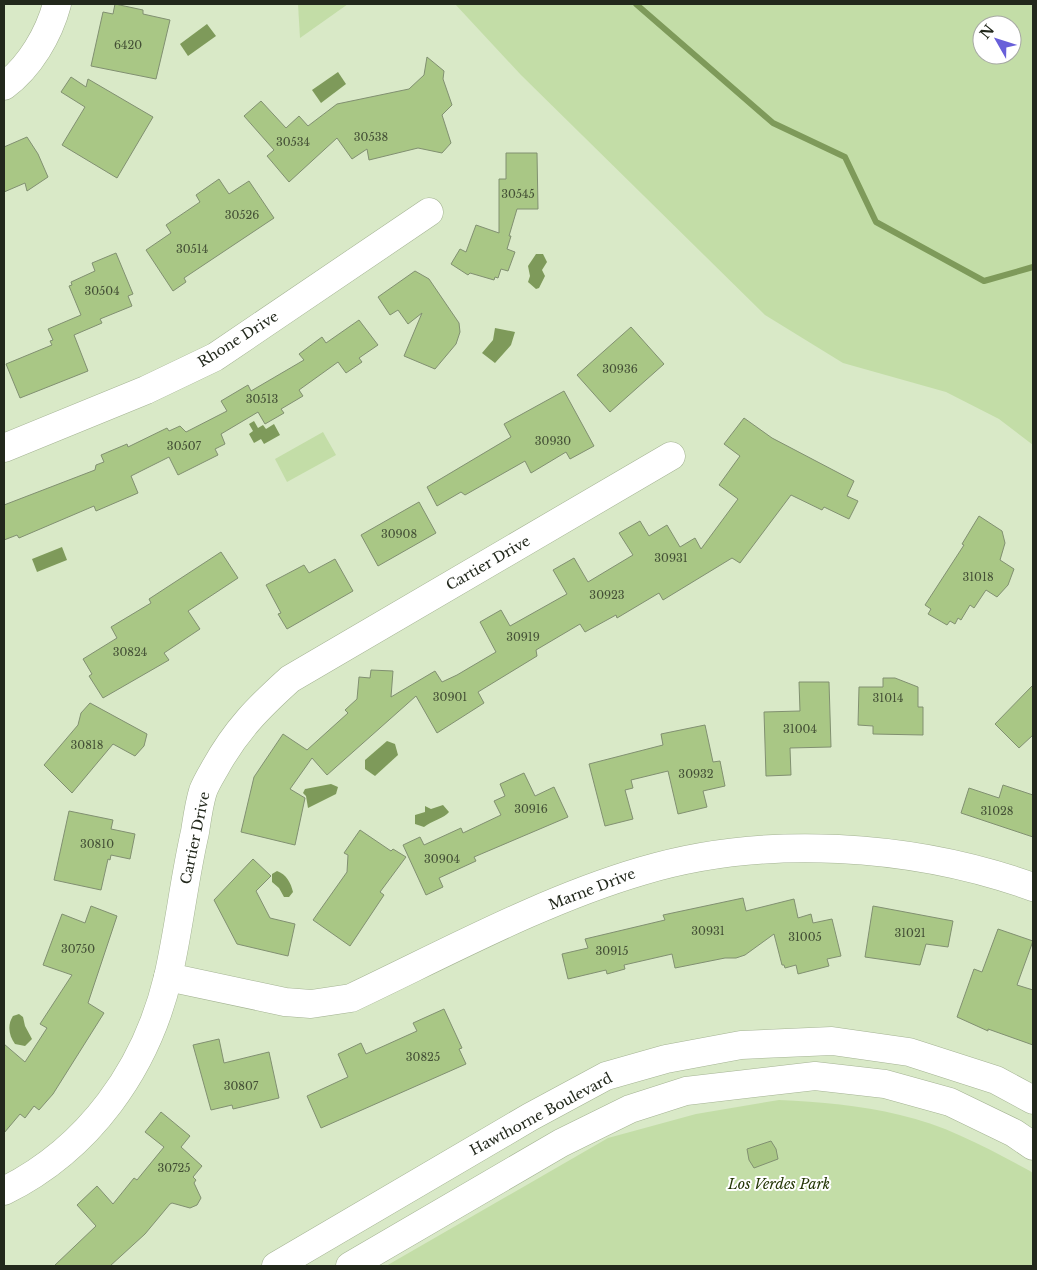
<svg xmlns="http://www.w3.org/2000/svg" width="1037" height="1270" font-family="'Libre Baskerville',serif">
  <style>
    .green { fill: #c3dda7; fill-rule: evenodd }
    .water { fill: #7e9a5a }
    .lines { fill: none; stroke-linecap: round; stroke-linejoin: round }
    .stream { stroke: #7e9a5a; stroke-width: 6 }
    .building { fill: #a9c785; stroke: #819071 }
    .minor-casing { stroke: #a4b393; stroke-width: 29 }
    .major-casing { stroke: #a4b393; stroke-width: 29 }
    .minor { stroke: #fff; stroke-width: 28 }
    .major { stroke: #fff; stroke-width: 28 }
    .labels { text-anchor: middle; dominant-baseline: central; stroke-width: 4; stroke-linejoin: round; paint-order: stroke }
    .number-label { font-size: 11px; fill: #445036 }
    .street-label { font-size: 14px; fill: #22281c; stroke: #fff }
    .park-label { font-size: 14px; font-style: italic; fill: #253707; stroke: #fff }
  </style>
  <rect width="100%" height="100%" fill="#d9e9c7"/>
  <!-- green -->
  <g class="green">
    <polygon points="298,4 348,4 300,38"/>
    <path d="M455,4H1033V445L999,419L946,392L843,363L765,315L521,75ZM982,25H1012V55H982Z"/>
    <polygon points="323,432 336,455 287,482 275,459"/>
    <path d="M779,1100C820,1102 860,1105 900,1115C946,1125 989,1149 1030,1171L1033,1173V1266H386L608,1138L696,1114Z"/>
  </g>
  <!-- water -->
  <g class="water">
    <polygon points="207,24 216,36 188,56 180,44"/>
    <polygon points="338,72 346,84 321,103 312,90"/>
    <polygon points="536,254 543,254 547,262 542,270 545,276 539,288 536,289 528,282 530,276 528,266"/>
    <polygon points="495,328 515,332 511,345 495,363 482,353 493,340"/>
    <polygon points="254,421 258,428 263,425 266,429 274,424 280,435 264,444 261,439 254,443 249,434 253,431 249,424"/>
    <polygon points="62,547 67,560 37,572 32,559"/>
    <polygon points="387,741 395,744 398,755 375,776 365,769 365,760"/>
    <polygon points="331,784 338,787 336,794 308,808 306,796 303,793 305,789"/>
    <path d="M443,805L449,812C445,818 431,821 424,827L415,824V815L425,812V806L431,809Z"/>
    <path d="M277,871C286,874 291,883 293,892L289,897H284L279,888L272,882V874Z"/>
    <path d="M19,1014L23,1017L25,1026L32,1039L25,1046L15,1044C9,1036 7,1025 13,1016Z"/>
  </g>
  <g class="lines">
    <!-- stream -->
    <polyline class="stream" points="636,4 773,123 845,157 876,222 984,281 1033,267"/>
  </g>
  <!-- building -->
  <g class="building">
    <polygon points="115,4 143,10 143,14 170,20 156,79 91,66 103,12 113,14"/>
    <polygon points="427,57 444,71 443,79 452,105 442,115 451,143 442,153 418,148 369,160 367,149 352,159 337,138 289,182 267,156 274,150 244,116 261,101 286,128 299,116 308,126 337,104 409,89 424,75"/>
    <polygon points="71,77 86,87 88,79 153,117 117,178 62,145 85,107 61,92"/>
    <polygon points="27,137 38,154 48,177 27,191 25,183 4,192 4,147"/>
    <polygon points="506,153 537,153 538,209 517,209 509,236 511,236 507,249 515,252 508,271 501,269 498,278 495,277 494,280 470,273 468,275 451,264 460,249 466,252 476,225 499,233 499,179 506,179"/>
    <polygon points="219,179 229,194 249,181 274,218 184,278 186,282 173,291 146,250 171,233 166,225 200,202 196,195"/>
    <polygon points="116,253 133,294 128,296 132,306 100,319 102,323 74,335 88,371 20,398 6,364 52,345 50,341 53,340 48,329 81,315 69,286 72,285 71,282 95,271 92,263"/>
    <polygon points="415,271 429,279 459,323 460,332 456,344 435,369 404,356 422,313 408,324 398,310 390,315 378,297"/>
    <polygon points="359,320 378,345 359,358 362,362 346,373 338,362 299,390 303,396 281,409 284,413 265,424 258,412 221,434 225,444 215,449 218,455 178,475 169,457 131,476 138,493 96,511 94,506 19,538 17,535 4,540 4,505 95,470 96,465 104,462 101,455 127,444 128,447 167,428 169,431 180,426 186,432 227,411 221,401 248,385 251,391 304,360 299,354 322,337 326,343"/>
    <polygon points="631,327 664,364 610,412 577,375"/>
    <polygon points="564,391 594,446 570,459 566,452 531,473 525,461 465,495 461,492 437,506 427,487 511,437 504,424"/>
    <polygon points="744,418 772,438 854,481 847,496 858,501 849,519 824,507 822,510 791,495 740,563 732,558 663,600 659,593 617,618 616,615 585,632 580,624 536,650 537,656 478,692 484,703 437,733 416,696 327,775 312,758 290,789 305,798 295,845 241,832 254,777 283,734 307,750 348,713 345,710 357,699 359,677 370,678 371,670 393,671 391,697 435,671 442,682 457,675 496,652 480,622 501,610 510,626 567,594 553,570 574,558 588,582 633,555 619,533 640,521 649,536 667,525 680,547 695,538 701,549 738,499 719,485 740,456 724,444"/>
    <polygon points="419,502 436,533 378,566 361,535"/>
    <polygon points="979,516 1002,531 1005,543 1000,560 1014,569 1008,585 997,597 986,590 974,608 970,605 961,620 958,618 955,624 950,621 947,625 928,614 931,609 925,605 964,545 962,544"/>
    <polygon points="221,552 238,578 188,611 200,629 164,653 169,660 103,698 89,676 92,674 83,659 117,638 111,627 151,603 149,599"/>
    <polygon points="335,559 353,591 287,629 278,614 281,613 266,585 304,565 309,573"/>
    <polygon points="883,678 895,678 918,687 918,707 923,707 923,735 873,734 873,726 858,725 859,687 883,687"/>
    <polygon points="799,682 829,682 831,747 790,748 791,775 766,776 764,712 800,711"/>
    <polygon points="1033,685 1033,735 1019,748 995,724"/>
    <polygon points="90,703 147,734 144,746 135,756 113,744 72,793 44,765 78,725 81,713"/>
    <polygon points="705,725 713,762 720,761 725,786 703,791 707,807 678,814 668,771 631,780 633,788 625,790 633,819 605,826 589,764 663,745 661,734"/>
    <polygon points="524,773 535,796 554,787 568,817 474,857 476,861 439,878 443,887 426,895 403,845 420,837 424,845 461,828 463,833 501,815 494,801 505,796 500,784"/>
    <polygon points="1003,785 1033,795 1033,837 961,813 969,788 999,798"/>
    <polygon points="69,811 113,820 111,829 135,834 130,859 111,855 110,860 108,859 101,890 54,880"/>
    <polygon points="360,830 391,851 393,849 406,857 380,892 384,895 350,946 313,920 347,872 348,855 344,853"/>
    <polygon points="253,859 271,876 256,891 270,918 295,924 288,956 237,944 214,900"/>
    <polygon points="743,898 746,911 794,899 798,918 811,914 813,923 832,919 841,956 827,959 829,966 798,974 796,965 785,968 784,965 782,965 774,934 745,955 736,958 725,958 675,968 672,954 624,965 625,969 607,974 606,970 568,979 562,954 588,948 585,939 665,920 663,915"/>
    <polygon points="91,906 117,916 88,1003 104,1013 53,1094 39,1110 34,1106 25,1118 20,1114 4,1133 4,1044 25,1062 47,1028 40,1024 72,975 43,965 62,914 85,923"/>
    <polygon points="873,906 953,921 948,947 926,944 920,965 865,957"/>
    <polygon points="998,929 1033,941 1017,985 1033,990 1033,1045 988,1029 988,1031 957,1017 974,969 982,972"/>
    <polygon points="444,1009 462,1048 459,1049 466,1064 321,1128 307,1096 348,1077 338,1054 361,1043 366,1054 417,1031 413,1023"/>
    <polygon points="219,1039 224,1063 269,1052 279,1098 233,1109 232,1105 211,1110 193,1045"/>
    <polygon points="161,1112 190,1136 181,1147 202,1166 193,1177 196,1180 194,1183 201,1198 197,1205 190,1208 172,1203 170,1204 145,1234 110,1266 54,1266 96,1226 77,1205 97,1186 113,1204 134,1178 137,1180 164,1147 145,1132"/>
    <polygon points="771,1141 776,1149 778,1159 754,1168 749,1160 747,1149"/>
  </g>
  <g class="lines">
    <!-- minor casing -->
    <g class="minor-casing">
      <g id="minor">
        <path d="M4,86C30,67 49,34 57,4"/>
        <polyline points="4,448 146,390 215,357 429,212"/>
        <path d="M168,977L285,1002L311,1004L351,998C444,954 543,900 642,871C765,834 913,844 1033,887"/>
        <path d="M4,1191C89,1149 146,1069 168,977C179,929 184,880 195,832C197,819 199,804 203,791C206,783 211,775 215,768C236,730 258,708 290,679L671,456"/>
      </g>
    </g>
    <!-- major casing -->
    <g class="major-casing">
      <g id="major">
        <polyline points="276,1266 530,1117 606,1076 666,1059 741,1045 832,1041 909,1052 996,1080 1033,1100"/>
        <polyline points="350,1266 561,1143 630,1109 686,1091 815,1076 885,1084 950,1102 1014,1133 1033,1146"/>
      </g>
    </g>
    <!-- minor -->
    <use href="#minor" class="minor"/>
    <!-- major -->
    <use href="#major" class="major"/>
  </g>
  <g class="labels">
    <!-- number labels -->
    <g class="number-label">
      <text x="128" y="45">6420</text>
      <text x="371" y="137">30538</text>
      <text x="293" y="142">30534</text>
      <text x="518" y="194">30545</text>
      <text x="242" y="215">30526</text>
      <text x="192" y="249">30514</text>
      <text x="102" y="291">30504</text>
      <text x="620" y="369">30936</text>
      <text x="262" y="399">30513</text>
      <text x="553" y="441">30930</text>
      <text x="184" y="446">30507</text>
      <text x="399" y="534">30908</text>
      <text x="671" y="558">30931</text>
      <text x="978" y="577">31018</text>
      <text x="607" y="595">30923</text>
      <text x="523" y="637">30919</text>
      <text x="130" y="652">30824</text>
      <text x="450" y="697">30901</text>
      <text x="888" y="698">31014</text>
      <text x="800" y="729">31004</text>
      <text x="87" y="745">30818</text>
      <text x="696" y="774">30932</text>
      <text x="531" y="809">30916</text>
      <text x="997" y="811">31028</text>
      <text x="97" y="844">30810</text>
      <text x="442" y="859">30904</text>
      <text x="708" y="931">30931</text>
      <text x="910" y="933">31021</text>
      <text x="805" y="937">31005</text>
      <text x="78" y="949">30750</text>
      <text x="612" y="951">30915</text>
      <text x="423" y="1057">30825</text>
      <text x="241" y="1086">30807</text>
      <text x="174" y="1168">30725</text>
    </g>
    <!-- street labels -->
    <g class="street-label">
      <text transform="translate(238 339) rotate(-32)">Rhone Drive</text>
      <text transform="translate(488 563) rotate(-30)">Cartier Drive</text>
      <text transform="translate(195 838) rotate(-78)">Cartier Drive</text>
      <text transform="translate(592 889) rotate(-21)">Marne Drive</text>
      <text transform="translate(541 1114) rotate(-28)">Hawthorne Boulevard</text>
    </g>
    <!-- park labels -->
    <g class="park-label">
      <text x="779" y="1184">Los Verdes Park</text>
    </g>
  </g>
  <!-- border -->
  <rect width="1037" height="1270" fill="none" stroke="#22281c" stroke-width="10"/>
  <!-- north arrow -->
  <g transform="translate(997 40) rotate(309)"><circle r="24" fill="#ffffff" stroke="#a7a9a4"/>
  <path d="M0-4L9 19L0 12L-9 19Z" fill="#685fd9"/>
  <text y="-8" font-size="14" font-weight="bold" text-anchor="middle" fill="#22281c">N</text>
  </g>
</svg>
